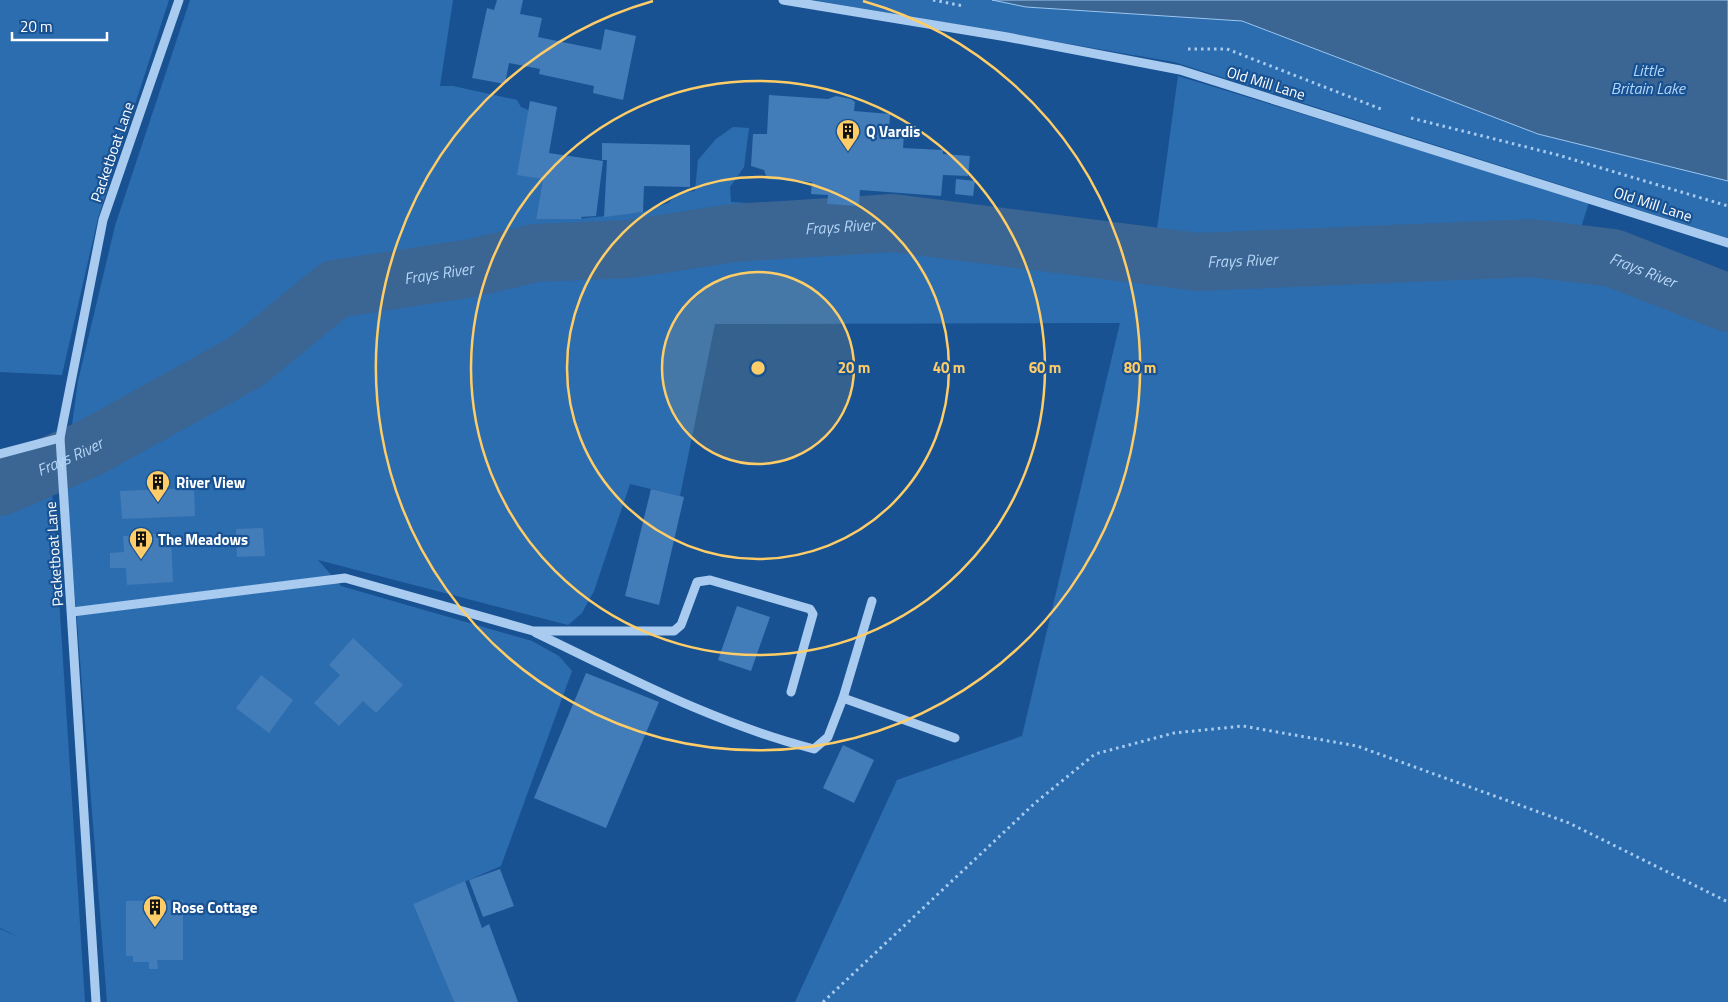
<svg xmlns="http://www.w3.org/2000/svg" width="1728" height="1002" font-family="'Titillium Web',sans-serif">
  <style>
    .green { fill: #2c6db0 }
    .water { fill: #3b6592; stroke: #9bc7f2 }
    .lines { fill: none; stroke-linecap: round; stroke-linejoin: round }
    .river { stroke: #3b6592; stroke-width: 58 }
    .building { fill: #427cb9 }
    .path { stroke: #a8cbef; stroke-width: 3; stroke-dasharray: 2.5 4; stroke-linecap: butt }
    .minor { stroke: #a8cbef; stroke-width: 9 }
    .ring { fill: none; stroke: #ffcd67; stroke-width: 2.5 }
    .labels { text-anchor: middle; dominant-baseline: central; stroke-width: 4.5; stroke-linejoin: round; paint-order: stroke }
    .street-label { font-size: 15px; fill: #fff; stroke: #195292 }
    .poi-label { font-size: 15px; font-weight: bold; fill: #fff; stroke: #195292; text-anchor: start }
    .water-label { font-size: 16px; font-style: italic; fill: #b5d5f6; stroke: #195292 }
    .centre { fill: #ffcd67; stroke: #195292; stroke-width: 2.5 }
    .ring-label { font-size: 15px; text-anchor: middle; font-weight: bold; fill: #ffcd67; stroke: #195292; stroke-width: 4.5; stroke-linejoin: round; paint-order: stroke }
  </style>
  <rect width="100%" height="100%" fill="#195292"/>
  <!-- green -->
  <g class="green">
    <polygon points="0,0 169,0 98,218 62,375 0,372"/>
    <polygon points="190,0 453,0 440,86 453,86 517,100 521,107 528,110 543,179 536,219 577,219 643,212 668,203 679,193 695,191 698,160 716,139 733,127 749,128 744,167 730,187 731,202 811,206 810,216 530,240 338,268 339,283 265,344 215,360 184,379 165,386 127,412 88,430 72,425 78,381 115,226"/>
    <polygon points="813,0 992,0 1026,7 1241,21 1538,134 1728,181 1728,238 1174,62"/>
    <polygon points="1178,76 1589,202 1575,247 1533,243 1199,256 1154,251"/>
    <polygon points="894,225 1198,264 1531,250 1613,260 1728,306 1728,1002 795,1002 897,780 1022,736 1120,323 715,324 680,496 630,484 594,591 582,613 568,625 318,560 341,586 532,641 559,656 572,671 501,866 413,904 454,1002 107,1002 65,469 255,365 267,345 274,361 269,347 329,298 531,262 639,254 730,239"/>
    <polygon points="51,453 51,459 0,481 0,474"/>
    <polygon points="51,475 85,1002 0,1002 0,929 21,938 0,928 0,497"/>
  </g>
  <!-- water -->
  <g class="water">
    <polygon points="992,0 1728,0 1728,181 1538,134 1242,21 1026,7"/>
    <polygon points="267,345 255,365 74,464 72,425 84,426 88,430 127,412 165,386 184,379 215,360"/>
  </g>
  <g class="lines">
    <!-- river -->
    <path class="river" id="s1" d="M0,487L90,448L247,361L335,289L472,268L535,253L630,249L733,233L893,223L1198,262L1531,248L1613,258L1728,303"/>
  </g>
  <!-- building -->
  <g class="building">
    <polygon points="497,0 523,0 520,14 542,18 538,37 601,50 605,29 636,36 623,100 593,93 594,86 539,74 540,69 509,63 505,84 472,78 487,8 494,10"/>
    <polygon points="769,95 828,99 836,96 851,99 855,102 854,111 890,114 889,133 904,134 903,148 943,150 943,154 970,156 968,176 943,175 941,196 860,190 859,206 827,204 828,195 811,194 812,182 767,179 764,170 751,166 753,134 767,134"/>
    <polygon points="530,101 557,107 549,153 603,161 596,216 581,217 582,219 536,219 543,179 517,175"/>
    <polygon points="602,143 690,145 690,187 644,186 643,212 604,217 607,160 602,160"/>
    <polygon points="956,179 975,181 973,196 955,194"/>
    <polygon points="194,488 195,516 122,519 120,491"/>
    <polygon points="651,489 684,497 659,605 625,596"/>
    <polygon points="263,528 265,556 237,557 236,529"/>
    <polygon points="171,533 173,582 127,585 126,568 110,568 110,553 124,552 123,536"/>
    <polygon points="737,606 770,617 751,671 718,660"/>
    <polygon points="353,638 403,685 376,713 363,701 339,726 314,703 340,675 329,665"/>
    <polygon points="586,673 659,702 606,828 534,798"/>
    <polygon points="261,675 293,700 269,733 236,708"/>
    <polygon points="843,745 874,760 854,803 823,788"/>
    <polygon points="500,869 514,906 483,917 469,880"/>
    <polygon points="465,881 482,928 489,924 518,1002 454,1002 413,904"/>
    <polygon points="183,900 183,960 157,960 158,969 149,969 149,962 133,962 133,956 126,956 126,901"/>
  </g>
  <g class="lines">
    <!-- path -->
    <g class="path">
      <polyline points="933,0 964,6"/>
      <polyline points="1188,49 1227,49 1381,109"/>
      <polyline points="1411,118 1558,155 1728,206"/>
      <polyline points="823,1002 1035,803 1095,754 1174,733 1243,726 1357,746 1569,823 1728,902"/>
    </g>
    <!-- minor -->
    <g class="minor">
      <polyline points="783,0 1007,37 1180,70 1728,243"/>
      <polyline points="0,454 60,438"/>
      <polyline points="72,612 345,578 533,631 674,631 681,625 697,582 710,580 810,609 813,614 791,692"/>
      <path d="M536,633C626,676 716,724 814,749L828,737L843,698L872,601"/>
      <polyline points="843,698 955,738"/>
      <polyline points="96,1002 60,438 103,220 179,0"/>
    </g>
  </g>
  <!-- distance rings -->
  <circle cx="758" cy="368" r="96" fill="#ffcd67" fill-opacity=".12"/>
  <g class="ring">
    <circle cx="758" cy="368" r="96"/>
    <circle cx="758" cy="368" r="191"/>
    <circle cx="758" cy="368" r="287"/>
    <path d="M863 1A382 382 0 1 1 653 1"/>
  </g>
  <!-- icons -->
  <defs>
    <g id="building-pin" transform="scale(1.25)"><path d="M0 17L-7.5 6A9.5 9.5 0 1 1 7.5 6Z" fill="#ffcd67" stroke="#195292"/><path d="M-4-6H4V6H1V3H-1V6H-4ZM-2.5-4.3h1.7v1.8h-1.7ZM.8-4.3h1.7v1.8H.8ZM-2.5-1h1.7V.8h-1.7ZM.8-1h1.7V.8H.8Z" fill="#111"/></g>
  </defs>
  <g fill-rule="evenodd">
    <use href="#building-pin" x="848" y="131"/>
    <use href="#building-pin" x="158" y="482"/>
    <use href="#building-pin" x="141" y="539"/>
    <use href="#building-pin" x="155" y="907"/>
  </g>
  <g class="labels">
    <!-- street labels -->
    <g class="street-label">
      <text transform="translate(1266 83) rotate(17)">Old Mill Lane</text>
      <text transform="translate(112 152) rotate(-71)">Packetboat Lane</text>
      <text transform="translate(1653 204) rotate(18)">Old Mill Lane</text>
      <text transform="translate(54 554) rotate(-94)">Packetboat Lane</text>
    </g>
    <!-- poi labels -->
    <g class="poi-label">
      <text x="866" y="131">Q Vardis</text>
      <text x="176" y="482">River View</text>
      <text x="158" y="539">The Meadows</text>
      <text x="172" y="907">Rose Cottage</text>
    </g>
    <!-- water labels -->
    <g class="water-label">
      <text x="1648" y="70">Little<tspan x="1648" dy="18">Britain Lake</tspan></text>
      <text stroke="none"><textPath href="#s1" startOffset="901">Frays River</textPath></text>
      <text stroke="none"><textPath href="#s1" startOffset="1306">Frays River</textPath></text>
      <text stroke="none"><textPath href="#s1" startOffset="1710">Frays River</textPath></text>
      <text stroke="none"><textPath href="#s1" startOffset="496">Frays River</textPath></text>
      <text stroke="none"><textPath href="#s1" startOffset="76">Frays River</textPath></text>
    </g>
  </g>
  <circle cx="758" cy="368" r="8" class="centre"/>
  <g class="ring-label">
    <text x="854" y="373">20 m</text>
    <text x="949" y="373">40 m</text>
    <text x="1045" y="373">60 m</text>
    <text x="1140" y="373">80 m</text>
  </g>
  <!-- scale -->
  <path d="M12 32v8h95v-8" fill="none" stroke="#ffffff" stroke-width="2.5"/>
  <text x="20" y="32" font-size="15" fill="#ffffff" stroke="#195292" stroke-width="4" paint-order="stroke">20 m</text>
</svg>
